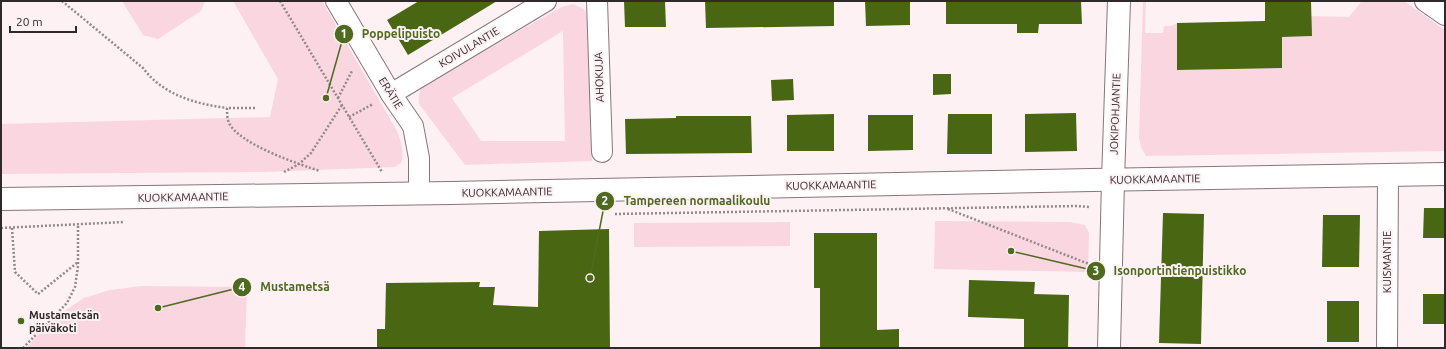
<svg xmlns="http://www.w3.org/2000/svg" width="1446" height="349" font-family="Ubuntu,sans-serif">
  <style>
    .green { fill: #fad6e1; fill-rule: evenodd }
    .building { fill: #496613 }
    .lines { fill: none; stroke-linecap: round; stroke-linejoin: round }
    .minor-casing { stroke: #87767b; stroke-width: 22 }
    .secondary-casing { stroke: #87767b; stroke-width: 24 }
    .path { stroke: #92898b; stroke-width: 2.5; stroke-dasharray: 2 2; stroke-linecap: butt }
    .minor { stroke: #fff; stroke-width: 20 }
    .secondary { stroke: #fff; stroke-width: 22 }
    .poi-dot { fill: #4e6a1e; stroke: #fdf1f4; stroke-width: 1.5 }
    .labels { text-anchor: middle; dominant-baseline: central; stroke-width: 4; stroke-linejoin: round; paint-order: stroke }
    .street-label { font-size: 11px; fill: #30292b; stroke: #fdf1f4 }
    .poi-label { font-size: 11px; font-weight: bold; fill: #30292b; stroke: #fdf1f4; text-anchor: start }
    .leader { fill: none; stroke: #4e6a1e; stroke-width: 1.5 }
    .callout-dot { fill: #4e6a1e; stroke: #fdf1f4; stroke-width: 1.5 }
    .mark-label { font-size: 12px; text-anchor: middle; font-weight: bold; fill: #fff }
    .callout-label { font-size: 12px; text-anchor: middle; font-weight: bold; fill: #4e6a1e; stroke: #fdf1f4; stroke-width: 4; stroke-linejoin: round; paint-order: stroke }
  </style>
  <rect width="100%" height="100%" fill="#fdf1f4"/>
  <!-- green -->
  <g class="green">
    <polygon points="122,1 205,1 201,11 158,39 143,35"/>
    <path d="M233,1H322L397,131C401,142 405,152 401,163L394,167L265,172L1,174V124L270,117L278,79Z"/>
    <polygon points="1143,1 1146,1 1145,33 1163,33 1164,26 1171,26 1177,23 1178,70 1282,68 1282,37 1311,36 1311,16 1349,17 1362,1 1404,1 1445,30 1445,151 1146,156 1141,147 1139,138"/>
    <path d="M573,4L584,9L589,18L592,161L465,165L419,104C418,93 420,88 428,81L562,7ZM563,31L565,141H481L452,98Z"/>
    <polygon points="935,221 1070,222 1085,225 1089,233 1088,272 934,269"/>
    <polygon points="790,222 790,246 634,247 634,223"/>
    <polygon points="141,286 247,287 245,348 26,348 54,318 84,298 110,290"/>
  </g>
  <!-- building -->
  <g class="building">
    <polygon points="419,1 497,1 408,55 387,20"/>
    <polygon points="624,1 665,1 666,27 625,27"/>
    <polygon points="705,1 834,1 834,26 706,28"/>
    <polygon points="865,1 910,1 910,25 866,26"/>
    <polygon points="946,1 1081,1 1082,24 1039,24 1038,33 1017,33 1017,24 946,24"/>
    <polygon points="1265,1 1311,1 1312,36 1282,37 1282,68 1177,70 1177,23 1265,21"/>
    <polygon points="933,74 951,74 951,94 933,95"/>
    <polygon points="793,79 794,100 772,101 771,80"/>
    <polygon points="1076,113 1077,151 1025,152 1025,114"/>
    <polygon points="834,114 834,151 787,151 787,115"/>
    <polygon points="948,114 992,114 992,154 947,154"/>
    <polygon points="868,115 913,115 913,150 868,151"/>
    <polygon points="676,116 751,116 752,153 626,154 625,119 676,118"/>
    <polygon points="1424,208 1445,208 1445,238 1423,238"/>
    <polygon points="1163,213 1204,214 1201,344 1159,343"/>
    <polygon points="1323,215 1360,215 1359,267 1322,267"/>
    <polygon points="609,229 610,348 377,348 377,329 385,329 386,283 480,282 479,287 495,287 493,305 538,307 539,231"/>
    <polygon points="814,233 877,233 877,330 899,329 899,348 820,348 820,288 814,288"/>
    <polygon points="969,280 1035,282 1034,294 1069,295 1068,348 1024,348 1024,319 968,317"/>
    <rect x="1423" y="294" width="22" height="30"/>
    <rect x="1327" y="301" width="32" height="41"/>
  </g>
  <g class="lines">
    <!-- minor casing -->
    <g class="minor-casing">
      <g id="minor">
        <polyline points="336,1 391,94 413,126 419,158 419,194"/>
        <polyline points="597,1 602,152"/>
        <polyline points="1425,1 1445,15"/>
        <polyline points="391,94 546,1"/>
        <polyline points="1387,348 1388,175"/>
      </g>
    </g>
    <!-- secondary casing -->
    <g class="secondary-casing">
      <g id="secondary">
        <polyline points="1,199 451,193 1092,180 1445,174"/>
        <polyline points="1109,348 1113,180 1119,1"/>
      </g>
    </g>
    <!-- path -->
    <g class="path">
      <path d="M62,1L143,68C163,95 196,104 227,108"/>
      <polyline points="280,1 382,172"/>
      <polyline points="338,98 352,71"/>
      <path d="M255,108H227C227,113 227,118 229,123C239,144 298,164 320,171"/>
      <polyline points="349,117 373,104"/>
      <polyline points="284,172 299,164 311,153 342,105"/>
      <polyline points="948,209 1089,264"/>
      <polyline points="615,214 1077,206 1090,207"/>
      <polyline points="1,228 124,222"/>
      <polyline points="12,228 15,272 38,294 78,262"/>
      <polyline points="23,348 67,303 75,287 78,266 78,224"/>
    </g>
    <!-- minor -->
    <use href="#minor" class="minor"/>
    <!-- secondary -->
    <use href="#secondary" class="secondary"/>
  </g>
  <!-- markers -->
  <circle class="poi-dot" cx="21" cy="321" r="4"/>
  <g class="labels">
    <!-- street labels -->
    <g class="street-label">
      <text transform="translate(469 47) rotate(-31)">KOIVULANTIE</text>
      <text transform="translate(599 77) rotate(-92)">AHOKUJA</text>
      <text transform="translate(391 93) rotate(58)">ERÄTIE</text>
      <text transform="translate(1115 114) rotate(-88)">JOKIPOHJANTIE</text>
      <text transform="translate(1155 179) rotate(-1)">KUOKKAMAANTIE</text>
      <text transform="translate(831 185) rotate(-1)">KUOKKAMAANTIE</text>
      <text transform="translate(507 192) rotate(-1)">KUOKKAMAANTIE</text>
      <text transform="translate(183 197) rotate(-1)">KUOKKAMAANTIE</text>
      <text transform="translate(1387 262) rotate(-90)">KUISMANTIE</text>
    </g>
    <!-- poi labels -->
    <g class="poi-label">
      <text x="29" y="315">Mustametsän<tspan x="29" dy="13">päiväkoti</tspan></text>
    </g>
  </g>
  <!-- callouts -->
  <path class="leader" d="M326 98L344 34M590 278L605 201M1011 251L1096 271M158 308L242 287"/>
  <g class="callout-dot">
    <circle cx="326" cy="98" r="4"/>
    <circle cx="590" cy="278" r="4"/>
    <circle cx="1011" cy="251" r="4"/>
    <circle cx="158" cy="308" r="4"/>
    <circle cx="344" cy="34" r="10"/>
    <circle cx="605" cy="201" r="10"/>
    <circle cx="1096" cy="271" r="10"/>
    <circle cx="242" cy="287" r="10"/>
  </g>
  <g class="mark-label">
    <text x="344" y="38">1</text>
    <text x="605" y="205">2</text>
    <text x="1096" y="275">3</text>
    <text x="242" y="291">4</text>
  </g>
  <g class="callout-label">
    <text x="401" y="38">Poppelipuisto</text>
    <text x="697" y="205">Tampereen normaalikoulu</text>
    <text x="1180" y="275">Isonportintienpuistikko</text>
    <text x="295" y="291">Mustametsä</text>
  </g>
  <!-- border -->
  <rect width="1446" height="349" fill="none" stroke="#30292b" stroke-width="4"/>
  <!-- scale -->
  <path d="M10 26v6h66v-6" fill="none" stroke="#30292b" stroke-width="2"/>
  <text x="16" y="26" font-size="12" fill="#30292b" stroke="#fdf1f4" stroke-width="3" paint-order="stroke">20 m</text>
</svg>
